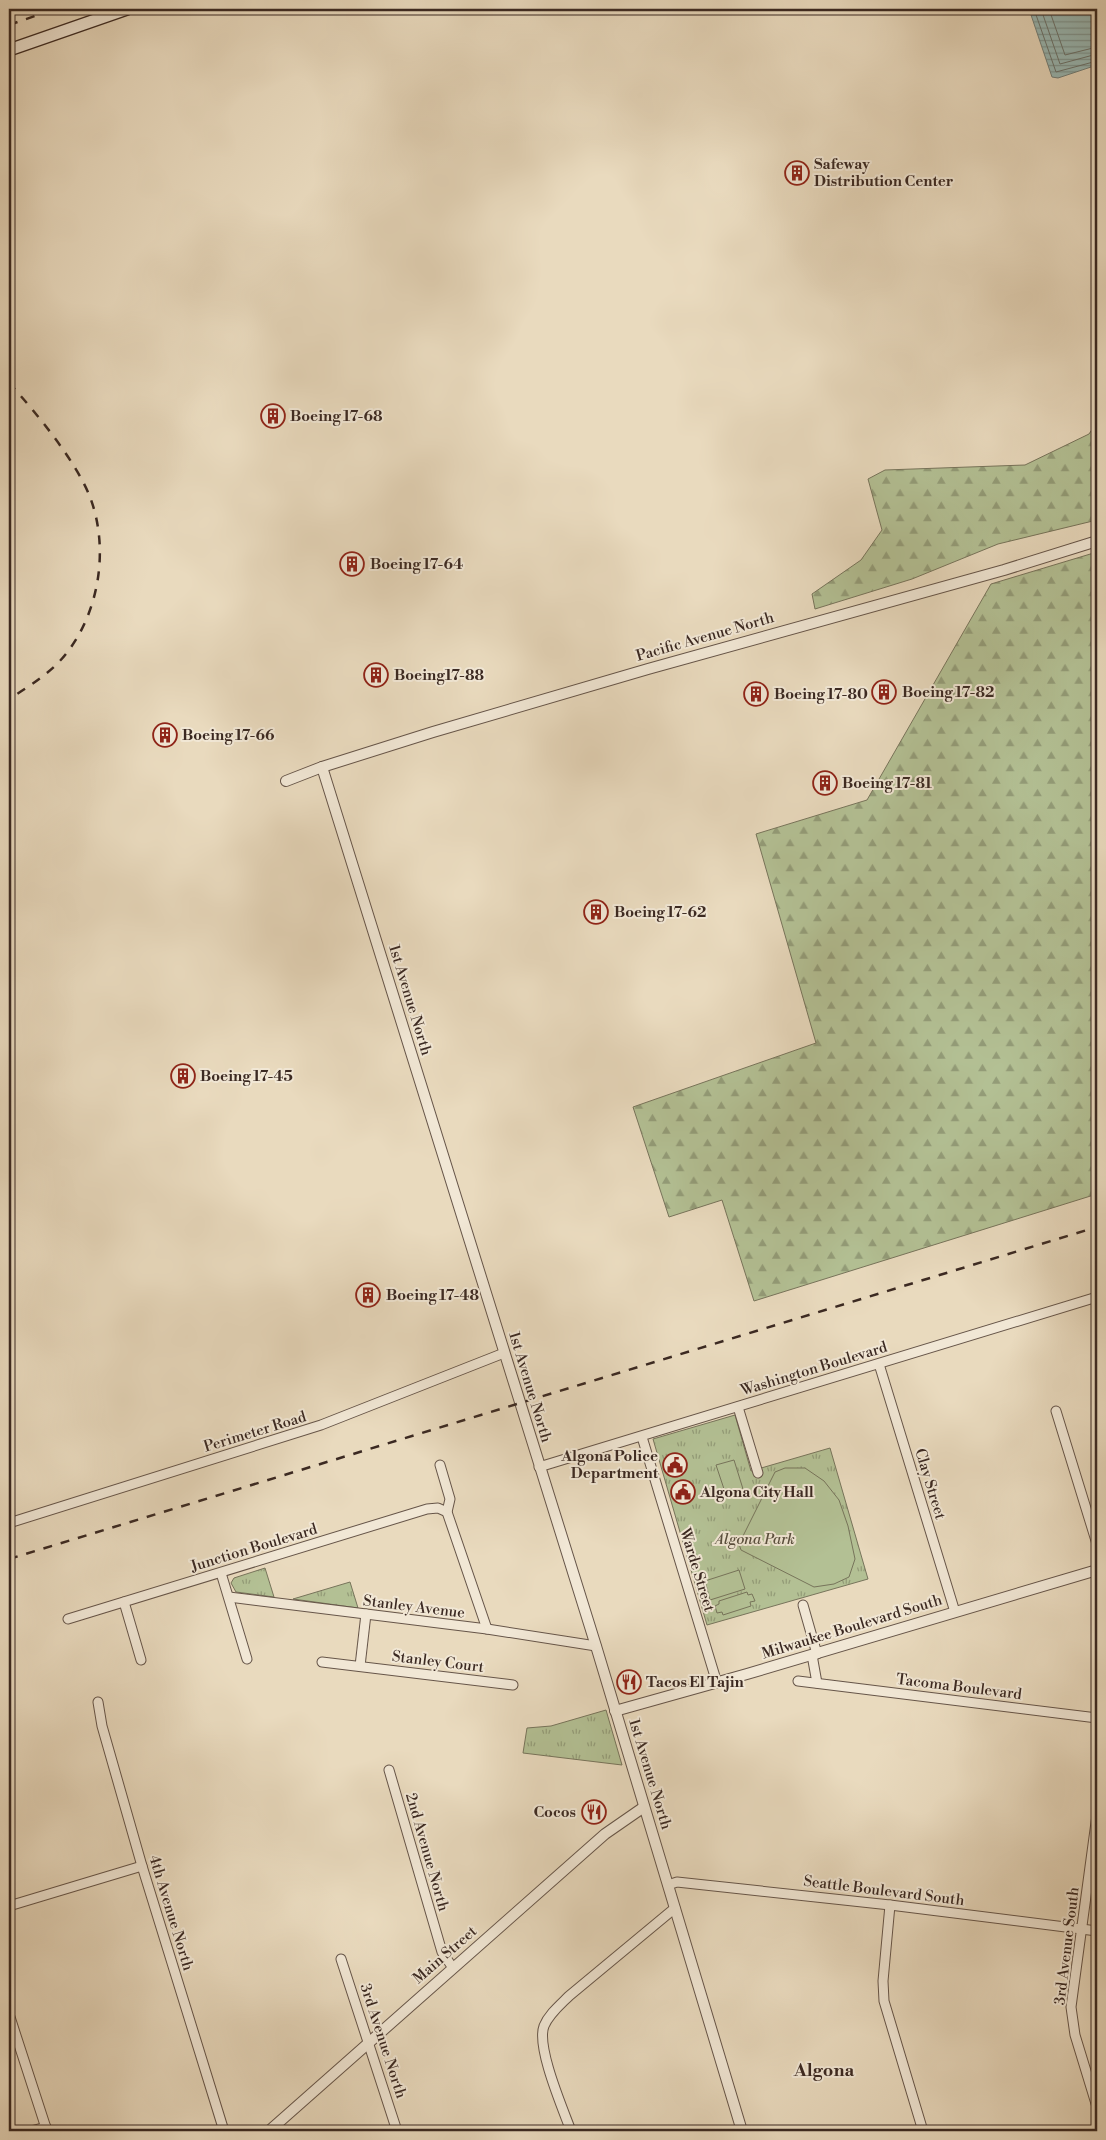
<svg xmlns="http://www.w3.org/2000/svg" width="1106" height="2140" font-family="'Libre Bodoni',serif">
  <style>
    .forest { fill: url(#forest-firs); stroke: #77745b }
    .park { fill: url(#park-tufts); stroke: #77745b }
    .garden { fill: #b3c094; stroke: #77745b }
    .water { fill: url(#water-rules); stroke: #73807b }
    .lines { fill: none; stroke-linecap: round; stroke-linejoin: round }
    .shore { stroke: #6a726c; stroke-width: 1 }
    .minor-casing { stroke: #665549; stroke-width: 11 }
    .tertiary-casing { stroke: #665549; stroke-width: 12 }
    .secondary-casing { stroke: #3b2922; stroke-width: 14 }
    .minor { stroke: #f1e7d5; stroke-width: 9 }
    .tertiary { stroke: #f1e7d5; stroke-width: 10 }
    .secondary { stroke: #f1e7d5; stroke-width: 11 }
    .rail { stroke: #3b2922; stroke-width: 2.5; stroke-dasharray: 9 9; stroke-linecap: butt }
    .labels { text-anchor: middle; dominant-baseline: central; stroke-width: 4; stroke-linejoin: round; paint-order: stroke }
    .poi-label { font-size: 15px; font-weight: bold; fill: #3b2922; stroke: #f1e7d5; text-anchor: start }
    .street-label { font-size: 15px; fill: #3b2922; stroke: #f1e7d5 }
    .park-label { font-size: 15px; font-style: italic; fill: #594f3e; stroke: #f1e7d5 }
    .quarter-label { font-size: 18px; font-weight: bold; fill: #3b2922; stroke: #f1e7d5 }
  </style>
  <defs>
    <pattern id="forest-firs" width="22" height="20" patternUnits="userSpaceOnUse" patternTransform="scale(1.25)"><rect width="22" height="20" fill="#b3c094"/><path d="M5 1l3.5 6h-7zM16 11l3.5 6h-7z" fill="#939c78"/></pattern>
    <pattern id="park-tufts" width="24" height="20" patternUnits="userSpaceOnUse" patternTransform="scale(1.25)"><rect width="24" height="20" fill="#b3c094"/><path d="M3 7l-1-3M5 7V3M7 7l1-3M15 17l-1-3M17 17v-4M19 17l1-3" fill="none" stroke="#939c78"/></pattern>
    <pattern id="water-rules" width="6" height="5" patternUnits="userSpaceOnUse" patternTransform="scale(1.25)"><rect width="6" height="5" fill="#99bab7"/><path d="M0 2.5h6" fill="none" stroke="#7e9794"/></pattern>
  </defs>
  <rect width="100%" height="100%" fill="#e9dabe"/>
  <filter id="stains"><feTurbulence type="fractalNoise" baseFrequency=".004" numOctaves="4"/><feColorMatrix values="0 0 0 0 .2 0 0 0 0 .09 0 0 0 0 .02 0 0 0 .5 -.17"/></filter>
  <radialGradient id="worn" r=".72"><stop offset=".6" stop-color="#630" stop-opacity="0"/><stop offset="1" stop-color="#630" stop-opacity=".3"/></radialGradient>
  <!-- forest -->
  <g class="forest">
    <polygon points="1097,422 1097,520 998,544 912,579 815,609 812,594 861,560 882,530 868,479 885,470 1025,465 1089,434"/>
    <polygon points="1097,552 1097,1194 754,1301 722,1200 669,1217 633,1107 816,1043 756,834 867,800 991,584"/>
  </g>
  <!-- park -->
  <g class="park">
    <polygon points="735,1415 751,1471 830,1448 868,1579 707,1625 653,1439"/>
    <polygon points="265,1568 274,1597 236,1592 231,1583 234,1578"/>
    <polygon points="350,1582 358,1608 293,1599"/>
    <polygon points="606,1710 622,1765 523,1753 527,1728 551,1726"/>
  </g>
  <!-- garden -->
  <g class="garden">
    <polygon points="734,1460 743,1489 726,1495 716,1465"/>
    <polygon points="785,1468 805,1468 824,1481 839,1500 848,1526 855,1559 849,1577 834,1584 814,1587 741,1550 739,1544 775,1472"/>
    <polygon points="739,1570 745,1589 710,1600 705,1581"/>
    <polygon points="747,1592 748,1595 752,1594 755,1601 750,1602 751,1606 723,1615 722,1612 717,1613 715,1606 719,1604 719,1601"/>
  </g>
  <!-- water -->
  <polygon class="water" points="1029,9 1097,9 1097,65 1058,78 1052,77"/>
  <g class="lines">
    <!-- shore -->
    <g class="shore">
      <polyline points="1034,9 1056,72 1097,61"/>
      <polyline points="1041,9 1060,64 1097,54"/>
      <polyline points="1049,9 1065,55 1097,47"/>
    </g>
    <!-- minor casing -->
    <g class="minor-casing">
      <g id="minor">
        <polyline points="879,1364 955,1612"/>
        <polyline points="738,1407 758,1473"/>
        <polyline points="1056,1411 1097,1544"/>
        <polyline points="642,1437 717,1683"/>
        <polyline points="440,1465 450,1499 447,1512 487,1629"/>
        <polyline points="539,1467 1097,1297"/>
        <polyline points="9,1523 321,1425 504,1353"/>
        <polyline points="221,1573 247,1659"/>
        <polyline points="229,1597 487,1629 596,1646"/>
        <polyline points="124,1602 141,1660"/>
        <polyline points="803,1605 817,1654"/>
        <polyline points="68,1619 427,1509 438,1508 447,1512"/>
        <polyline points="812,1655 817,1683"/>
        <polyline points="322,1662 513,1685"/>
        <polyline points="360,1666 366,1614"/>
        <polyline points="798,1681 1097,1718"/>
        <polyline points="98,1702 102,1726 142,1866 224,2131"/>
        <polyline points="389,1770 442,1952 453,1968"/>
        <polyline points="1097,1815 1071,2007 1075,2035 1097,2107"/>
        <polyline points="668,1885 677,1882 890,1905 1097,1931"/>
        <polyline points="890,1905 883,1981 884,2001 923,2131"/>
        <polyline points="9,1906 142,1866"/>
        <polyline points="341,1959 397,2131"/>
        <polyline points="9,2014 47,2131"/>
        <polyline points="31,2131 46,2127"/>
        <path d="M571,2131C563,2109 536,2047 544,2026C549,2014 560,2005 569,1996L675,1908"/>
      </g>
    </g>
    <!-- tertiary casing -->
    <g class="tertiary-casing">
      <g id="tertiary">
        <polyline points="322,767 596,1646 742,2131"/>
        <polyline points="286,781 322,767 433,732 648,669 1004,570 1097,541"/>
        <polyline points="615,1711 747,1674 1097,1570"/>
        <polyline points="269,2131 605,1834 644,1807"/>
      </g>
    </g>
    <!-- secondary casing -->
    <g class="secondary-casing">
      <polyline id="secondary" points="9,50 127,9"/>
    </g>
    <!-- minor -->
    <use href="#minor" class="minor"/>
    <!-- tertiary -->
    <use href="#tertiary" class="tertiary"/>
    <!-- secondary -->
    <use href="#secondary" class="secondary"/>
    <!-- rail -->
    <g class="rail">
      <polyline points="9,11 16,9"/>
      <polyline points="9,25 55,9"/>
      <path d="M9,383C35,411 76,461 90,497C111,552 98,624 55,666C41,679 25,689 9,699"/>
      <polyline points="9,1559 1097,1227"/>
    </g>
  </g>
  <!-- icons -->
  <defs>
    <g id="building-ring" transform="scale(1.25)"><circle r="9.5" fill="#f1e7d5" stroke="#8f2418" stroke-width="1.5"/><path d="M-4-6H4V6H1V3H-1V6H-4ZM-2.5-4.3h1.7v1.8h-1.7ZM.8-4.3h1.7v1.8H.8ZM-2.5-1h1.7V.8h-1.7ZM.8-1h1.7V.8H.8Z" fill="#8f2418"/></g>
    <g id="civic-ring" transform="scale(1.25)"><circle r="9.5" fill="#f1e7d5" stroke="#8f2418" stroke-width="1.5"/><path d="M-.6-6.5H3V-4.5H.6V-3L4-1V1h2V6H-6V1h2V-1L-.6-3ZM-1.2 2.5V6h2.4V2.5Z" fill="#8f2418"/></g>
    <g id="restaurant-ring" transform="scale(1.25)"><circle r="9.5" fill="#f1e7d5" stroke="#8f2418" stroke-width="1.5"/><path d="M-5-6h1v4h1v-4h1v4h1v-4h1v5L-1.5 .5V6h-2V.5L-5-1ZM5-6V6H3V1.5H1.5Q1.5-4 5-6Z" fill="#8f2418"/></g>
  </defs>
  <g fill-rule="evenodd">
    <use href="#building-ring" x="797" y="173"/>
    <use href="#building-ring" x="273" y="416"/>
    <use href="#building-ring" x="352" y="564"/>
    <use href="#building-ring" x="376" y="675"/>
    <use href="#building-ring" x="884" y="692"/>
    <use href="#building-ring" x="756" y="694"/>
    <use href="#building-ring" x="165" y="735"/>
    <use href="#building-ring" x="825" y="783"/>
    <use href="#building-ring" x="596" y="912"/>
    <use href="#building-ring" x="183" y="1076"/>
    <use href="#building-ring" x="368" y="1295"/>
    <use href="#civic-ring" x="675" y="1465"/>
    <use href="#civic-ring" x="683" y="1492"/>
    <use href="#restaurant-ring" x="629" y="1682"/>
    <use href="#restaurant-ring" x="594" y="1812"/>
  </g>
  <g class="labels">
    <!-- poi labels -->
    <g class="poi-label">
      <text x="814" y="164">Safeway<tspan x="814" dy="17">Distribution Center</tspan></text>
      <text x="290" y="416">Boeing 17-68</text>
      <text x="370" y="564">Boeing 17-64</text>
      <text x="394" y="675">Boeing17-88</text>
      <text x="902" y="692">Boeing 17-82</text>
      <text x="774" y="694">Boeing 17-80</text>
      <text x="182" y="735">Boeing 17-66</text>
      <text x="842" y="783">Boeing 17-81</text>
      <text x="614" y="912">Boeing 17-62</text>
      <text x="200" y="1076">Boeing 17-45</text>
      <text x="386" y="1295">Boeing 17-48</text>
      <text x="658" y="1456" text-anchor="end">Algona Police<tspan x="658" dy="17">Department</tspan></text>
      <text x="700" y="1492">Algona City Hall</text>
      <text x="646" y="1682">Tacos El Tajin</text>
      <text x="576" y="1812" text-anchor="end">Cocos</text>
    </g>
    <!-- street labels -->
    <g class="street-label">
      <text transform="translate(705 637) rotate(-16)">Pacific Avenue North</text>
      <text transform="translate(410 1000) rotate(73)">1st Avenue North</text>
      <text transform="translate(814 1369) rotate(-17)">Washington Boulevard</text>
      <text transform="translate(530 1387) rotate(73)">1st Avenue North</text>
      <text transform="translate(255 1432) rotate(-17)">Perimeter Road</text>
      <text transform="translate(930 1484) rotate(73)">Clay Street</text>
      <text transform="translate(254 1548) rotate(-17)">Junction Boulevard</text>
      <text transform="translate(697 1570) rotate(73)">Warde Street</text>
      <text transform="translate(414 1607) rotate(7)">Stanley Avenue</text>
      <text transform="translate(852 1627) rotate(-17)">Milwaukee Boulevard South</text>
      <text transform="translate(438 1662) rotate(7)">Stanley Court</text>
      <text transform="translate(959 1687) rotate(7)">Tacoma Boulevard</text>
      <text transform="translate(650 1774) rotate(73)">1st Avenue North</text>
      <text transform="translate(427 1852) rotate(74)">2nd Avenue North</text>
      <text transform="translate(884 1891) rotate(7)">Seattle Boulevard South</text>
      <text transform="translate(171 1913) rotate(73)">4th Avenue North</text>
      <text transform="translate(1067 1946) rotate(-83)">3rd Avenue South</text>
      <text transform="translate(445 1955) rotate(-41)">Main Street</text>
      <text transform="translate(383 2041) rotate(72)">3rd Avenue North</text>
    </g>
    <!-- park labels -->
    <g class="park-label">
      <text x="755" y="1539">Algona Park</text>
    </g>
    <!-- quarter labels -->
    <g class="quarter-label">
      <text x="824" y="2070">Algona</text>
    </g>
  </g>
  <!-- margin -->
  <rect width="1106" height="2140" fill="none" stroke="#e9dabe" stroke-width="30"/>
  <rect x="10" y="10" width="1086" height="2120" fill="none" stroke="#3b2922" stroke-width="2.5"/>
  <rect x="15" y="15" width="1076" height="2110" fill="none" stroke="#3b2922"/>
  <rect width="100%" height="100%" filter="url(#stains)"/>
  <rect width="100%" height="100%" fill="url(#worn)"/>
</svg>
